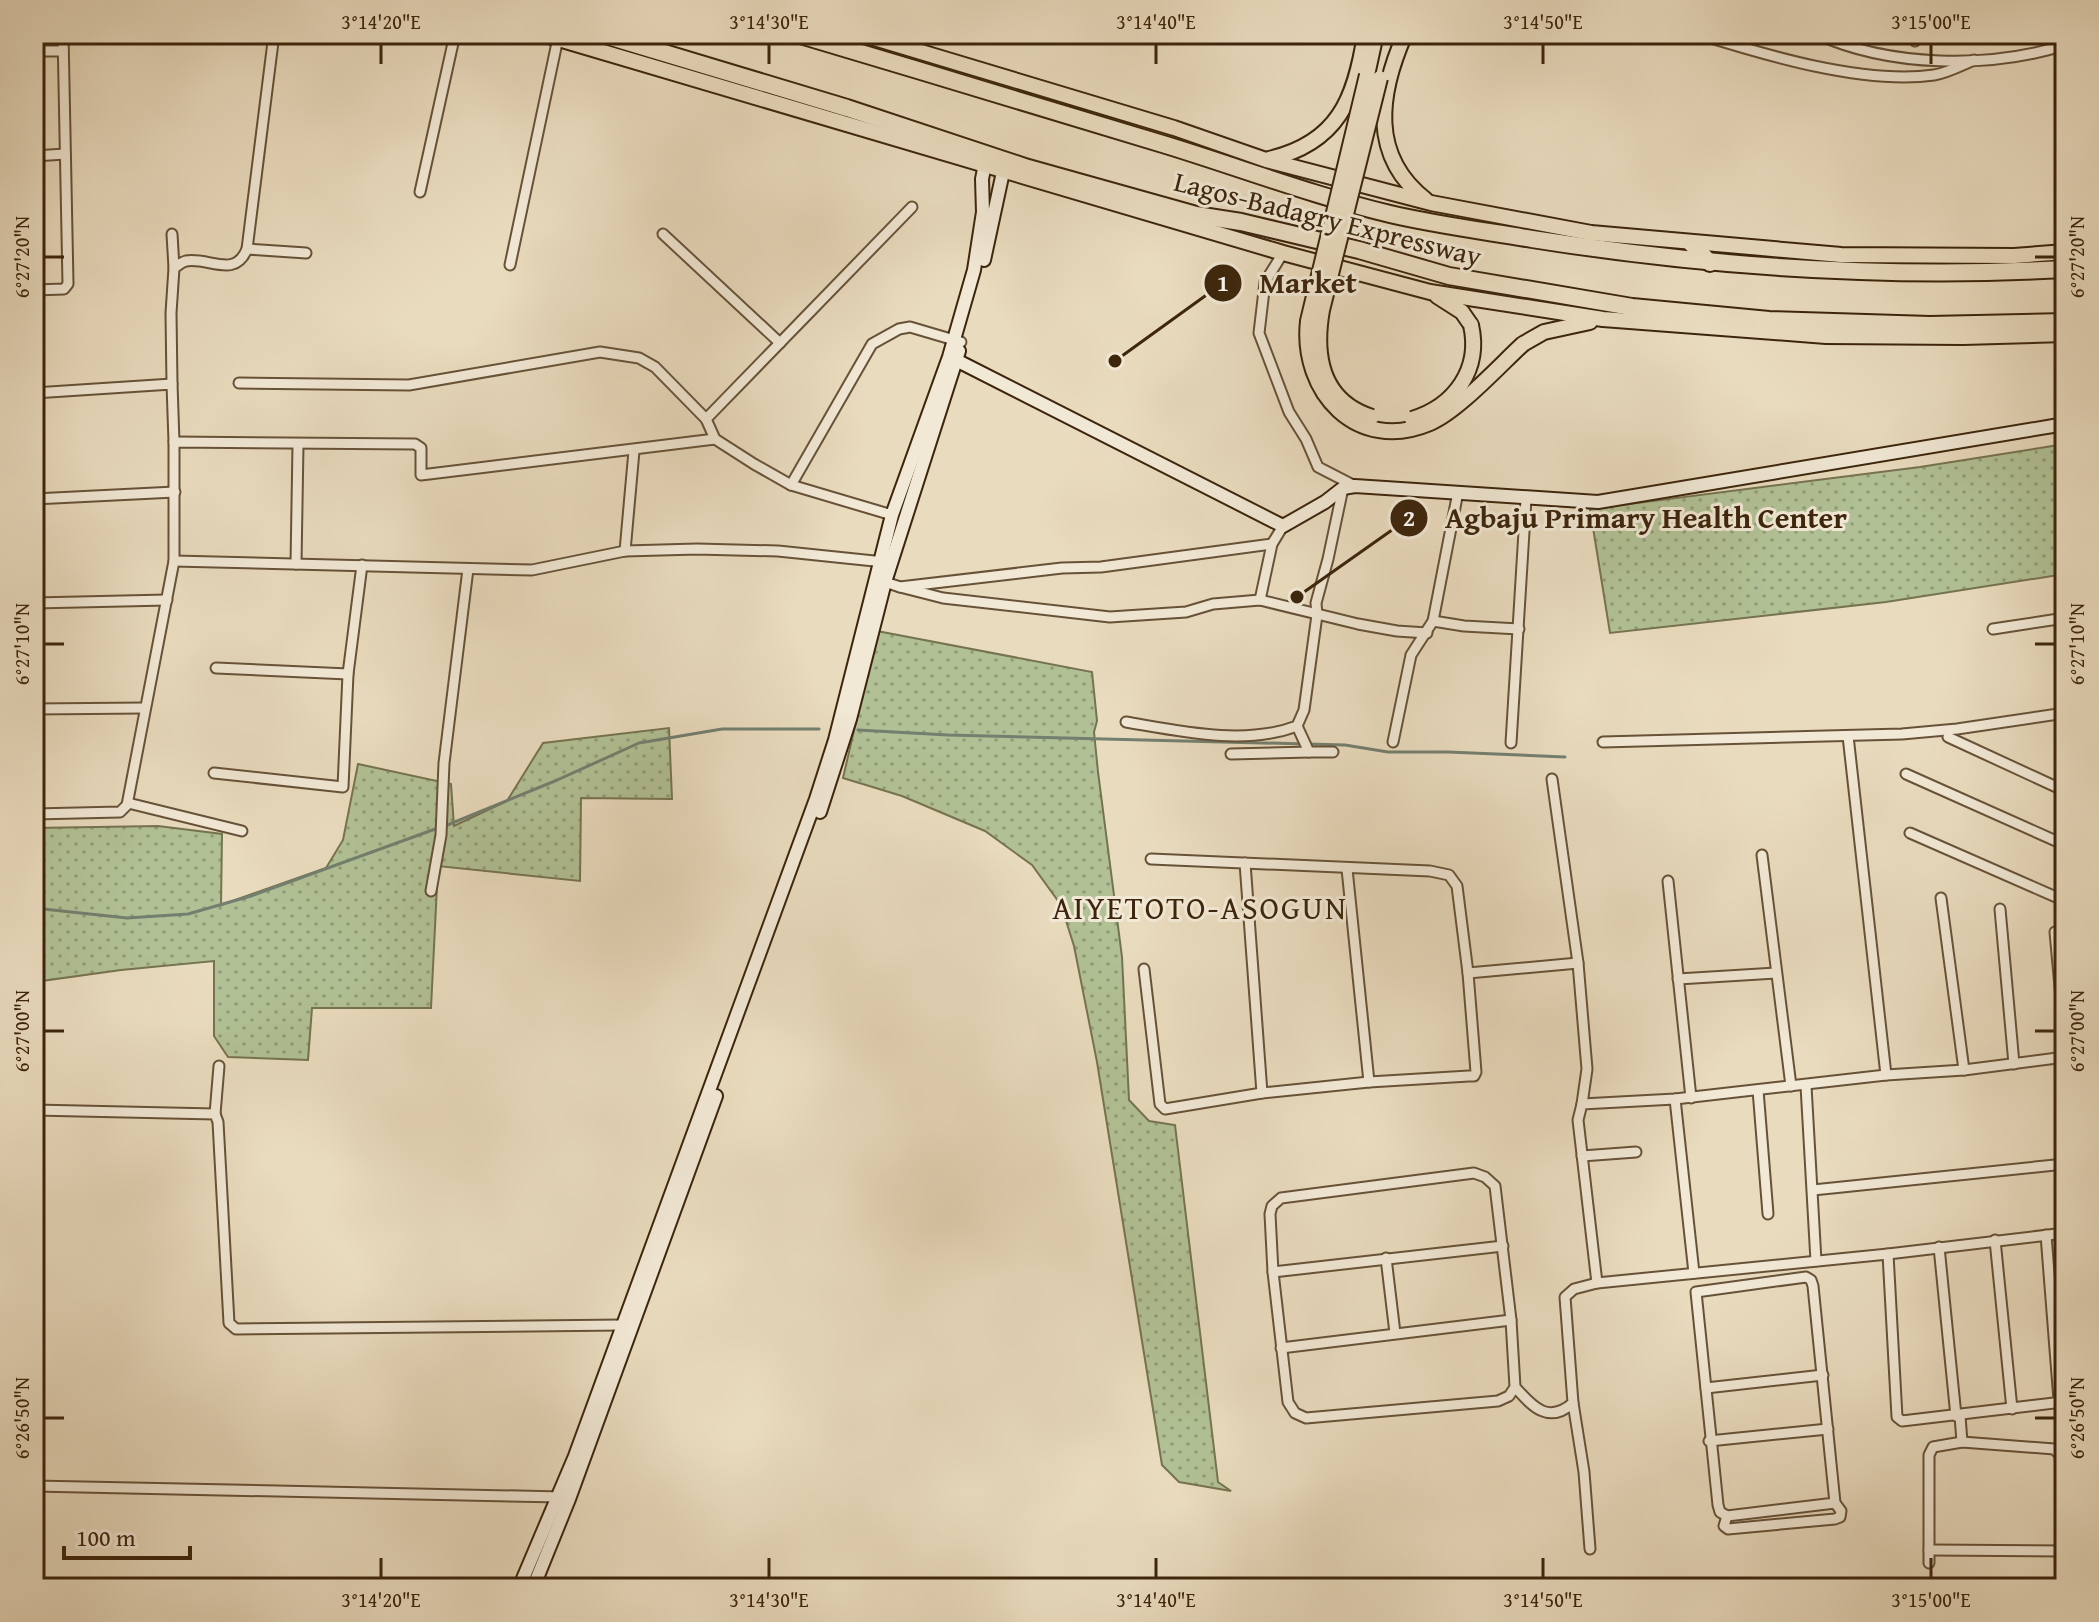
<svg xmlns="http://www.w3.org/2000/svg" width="2099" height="1622" font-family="'Gentium Book Plus',serif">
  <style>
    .grass { fill: url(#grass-dots); stroke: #767350; stroke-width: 2 }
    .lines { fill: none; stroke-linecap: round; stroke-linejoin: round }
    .stream { stroke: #737f6f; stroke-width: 3 }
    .street-casing { stroke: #675238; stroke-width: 13 }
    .secondary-casing { stroke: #3c250c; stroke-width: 16 }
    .primary-casing { stroke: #3c250c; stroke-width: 18 }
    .highway-casing { stroke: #3c250c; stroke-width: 20 }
    .street { stroke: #f1e8d5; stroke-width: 9 }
    .secondary { stroke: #f1e8d5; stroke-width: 12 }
    .primary { stroke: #e9dbbe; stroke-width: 14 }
    .highway { stroke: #e9dbbe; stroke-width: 16 }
    .primary-bridge-casing { stroke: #3c250c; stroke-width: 18; stroke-linecap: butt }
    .primary-bridge { stroke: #e9dbbe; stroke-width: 14 }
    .ticks { fill: none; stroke: #3c250c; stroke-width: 3 }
    .labels { text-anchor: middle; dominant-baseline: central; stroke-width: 6; stroke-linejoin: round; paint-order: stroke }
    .street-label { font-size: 28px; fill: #3c250c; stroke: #f1e8d5 }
    .quarter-label { font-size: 32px; letter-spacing: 2px; fill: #3c250c; stroke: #f1e8d5 }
    .leader { fill: none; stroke: #3c250c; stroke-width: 3 }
    .callout-dot { fill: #3c250c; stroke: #f1e8d5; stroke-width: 3 }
    .mark-label { font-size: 24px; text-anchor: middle; font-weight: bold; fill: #fff }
    .callout-label { font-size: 30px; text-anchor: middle; font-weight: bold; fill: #3c250c; stroke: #f1e8d5; stroke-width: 6; stroke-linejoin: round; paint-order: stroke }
    .neatline { fill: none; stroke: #3c250c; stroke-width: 3 }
    .ticks-label { font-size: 20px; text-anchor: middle; fill: #3c250c }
  </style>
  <defs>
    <pattern id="grass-dots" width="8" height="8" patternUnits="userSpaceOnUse" patternTransform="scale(2)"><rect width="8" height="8" fill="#b1c195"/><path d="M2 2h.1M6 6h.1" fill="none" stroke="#919d78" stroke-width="1.8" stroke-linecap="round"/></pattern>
  </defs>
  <rect width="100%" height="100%" fill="#e9dbbe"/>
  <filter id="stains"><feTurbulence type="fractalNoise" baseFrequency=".0025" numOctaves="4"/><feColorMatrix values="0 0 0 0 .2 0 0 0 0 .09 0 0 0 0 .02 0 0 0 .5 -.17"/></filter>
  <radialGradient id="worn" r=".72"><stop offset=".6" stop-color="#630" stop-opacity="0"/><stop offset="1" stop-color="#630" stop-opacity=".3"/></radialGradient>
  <!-- grass -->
  <g class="grass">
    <polygon points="2065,444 2065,574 1886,602 1610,633 1590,509 1920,467"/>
    <polygon points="877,631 1092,672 1097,721 1094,732 1098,772 1122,957 1129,1100 1149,1121 1175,1125 1218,1482 1231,1491 1179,1482 1162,1465 1097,1062 1074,946 1061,905 1032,865 985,831 902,796 843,778"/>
    <polygon points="669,728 672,799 581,798 580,881 438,866 431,1008 312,1008 308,1060 228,1057 214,1036 214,961 121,970 34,982 34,828 158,826 222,834 221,905 326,868 343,840 358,764 451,784 454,826 507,801 543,743"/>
  </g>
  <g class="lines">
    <!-- stream -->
    <g class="stream">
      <polyline points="858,730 948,735 1345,745 1388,752 1448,752 1565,757"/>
      <polyline points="445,826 555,781 639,743 722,729 819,729"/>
      <polyline points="34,908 127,918 188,914 251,896 438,828"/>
    </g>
    <!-- street casing -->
    <g class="street-casing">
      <g id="street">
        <path d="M1698,34C1765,55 1864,85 1934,75C1947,73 1962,65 1974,60"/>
        <path d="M1817,34C1889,67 1989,69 2065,45"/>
        <polyline points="1915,41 1916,34"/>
        <polyline points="34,51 63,51"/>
        <polyline points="34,156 65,154"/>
        <polyline points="420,192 455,34"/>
        <polyline points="172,234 174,268"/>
        <polyline points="663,234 780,343"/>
        <polyline points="247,249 306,253"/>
        <polyline points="1283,253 1265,282 1259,333 1289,412 1306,439 1318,467 1355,486"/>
        <polyline points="510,265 558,38"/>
        <polyline points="34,290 64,289 68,284 63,34"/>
        <polyline points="239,383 409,385 600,352 639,358 655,367 706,419 715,439 754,464 791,485 892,515"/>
        <path d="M172,384L171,313L174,268C178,266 181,262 186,261C209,257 235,279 247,249L274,34"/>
        <polyline points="34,393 172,384 174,442"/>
        <polyline points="706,419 912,207"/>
        <polyline points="791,485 872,344 899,329 910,327 961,342"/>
        <polyline points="34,499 175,492"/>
        <polyline points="625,551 634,451"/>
        <polyline points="174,561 532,570 625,551 697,549 778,551 884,562"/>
        <polyline points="296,564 298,445"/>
        <polyline points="885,582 900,587 1062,568 1101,567 1272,544"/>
        <polyline points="900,587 943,598 1110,617 1186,612 1213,604 1260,600 1358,624 1397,631 1427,633"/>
        <polyline points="1260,600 1272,544 1283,526"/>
        <polyline points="34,603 167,600"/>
        <polyline points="1433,621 1464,626 1519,629"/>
        <polyline points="1993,629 2065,618"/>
        <polyline points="216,668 348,674"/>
        <polyline points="34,709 144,708"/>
        <path d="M1126,722C1179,731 1245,746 1297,726L1304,710L1317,615L1316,603L1328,559L1343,488"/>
        <polyline points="1297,726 1309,752 1333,752"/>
        <polyline points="1848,736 1886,1075"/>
        <polyline points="1948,737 2065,791"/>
        <polyline points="1393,742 1411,655 1433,621 1458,492"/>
        <polyline points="1603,742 1902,734 1957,729 2065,713"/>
        <polyline points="1511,743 1526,499"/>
        <polyline points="1231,754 1309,752"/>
        <polyline points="214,773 343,787 348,674 362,565"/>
        <polyline points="1906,774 2065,845"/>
        <polyline points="1552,779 1578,963 1587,1069 1582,1104"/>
        <polyline points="128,803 242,831"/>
        <polyline points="34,814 120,812 127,805 174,561 174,442 415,444 421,448 421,475 715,439"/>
        <polyline points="1910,833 2065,901"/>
        <polyline points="1762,855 1791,1086"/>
        <polyline points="1245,863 1262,1093"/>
        <polyline points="1347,869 1369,1082"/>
        <polyline points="1668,881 1691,1098"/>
        <polyline points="431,891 441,835 444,763 468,569"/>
        <polyline points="1941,898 1964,1070"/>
        <polyline points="2000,909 2014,1064"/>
        <polyline points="2055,932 2065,1042"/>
        <polyline points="1144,969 1160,1104 1165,1109 1262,1093 1369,1082 1469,1076 1474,1076 1476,1072 1468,973 1457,886 1449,875 1430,871 1151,859"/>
        <polyline points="1468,973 1578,963"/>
        <polyline points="1678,979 1776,973"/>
        <polyline points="1806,1086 1816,1261"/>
        <polyline points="1758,1090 1768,1214"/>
        <polyline points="1675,1099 1694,1273"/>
        <polyline points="34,1110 215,1114 218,1122 229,1323 236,1329 621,1325"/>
        <polyline points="215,1114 219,1066"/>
        <polyline points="1582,1156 1636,1152"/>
        <polyline points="1813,1190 2055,1165"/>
        <polyline points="1995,1240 2012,1409"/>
        <polyline points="1939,1247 1956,1416"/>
        <polyline points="1888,1254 1897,1417 1902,1421 2054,1403 2059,1400 2046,1235"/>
        <polyline points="1386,1258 1395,1333"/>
        <polyline points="1273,1272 1503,1246"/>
        <polygon points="1806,1277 1811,1280 1813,1286 1835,1503 1727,1516 1720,1512 1718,1505 1696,1292"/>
        <polyline points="1597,1283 1578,1120 1582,1104 1675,1099 1886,1075 1964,1070 2065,1057"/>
        <polyline points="1281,1348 1511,1320"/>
        <path d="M1515,1387L1511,1320L1495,1186L1485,1177L1474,1173L1281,1198L1272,1206L1270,1214L1273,1272L1288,1402L1295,1413L1306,1418L1498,1401L1509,1396L1515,1387C1532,1406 1548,1425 1573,1403L1565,1297L1574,1289L1597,1283L1888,1254L2065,1233"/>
        <polyline points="1706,1388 1823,1375"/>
        <polyline points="1573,1403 1584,1472 1590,1549"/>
        <polyline points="1960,1416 1962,1442"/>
        <polyline points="1709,1441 1828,1429"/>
        <polyline points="34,1486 562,1497"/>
        <polyline points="1727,1516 1724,1526 1728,1529 1835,1519 1840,1517 1841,1511 1835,1503"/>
        <polyline points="1929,1550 2065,1551"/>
        <polyline points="1929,1563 1929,1455 1933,1447 1962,1442 2054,1449 2060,1455 2065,1519"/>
      </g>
    </g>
    <!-- secondary casing -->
    <g class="secondary-casing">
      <g id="secondary">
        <polyline points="984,260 1003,172"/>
        <polyline points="952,358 1283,526 1325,502 1343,488 1355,486 1598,502 2065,424"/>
        <polyline points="820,812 850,719 885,582 959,351"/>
        <polyline points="519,1588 575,1456 816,799 835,740 892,515 949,357 974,270 983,212 982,179 985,164"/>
        <polyline points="533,1588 569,1499 716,1096"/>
      </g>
    </g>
    <!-- primary casing -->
    <g class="primary-casing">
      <g id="primary">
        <polyline points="542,34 1283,253 1430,292 1603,319 1826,336 1963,337 2065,334"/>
        <polyline points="861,34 1174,128 1266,160 1431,203 1591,233 1841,255 2014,256 2065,252"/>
        <path d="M1405,34C1379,93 1369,156 1426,200"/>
        <polyline points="1367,75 1376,34"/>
        <path d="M1269,159C1338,143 1355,99 1365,34"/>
        <polyline points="1437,296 1462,312 1471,325"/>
        <polyline points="1523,344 1544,332 1590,322"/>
      </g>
    </g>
    <!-- highway casing -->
    <g class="highway-casing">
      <g id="highway">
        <polyline points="601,34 847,108 1028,168 1196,215 1241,222 1359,250 1449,276 1632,307 1769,320 1930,325 2065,322"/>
        <path d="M797,34C920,71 1043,107 1166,145C1241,168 1314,196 1390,214C1437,225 1485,231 1532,239C1709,267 1886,279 2065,269"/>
        <polyline points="1691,243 1710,263"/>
      </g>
    </g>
    <!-- street -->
    <use href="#street" class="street"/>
    <!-- secondary -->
    <use href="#secondary" class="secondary"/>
    <!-- primary -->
    <use href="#primary" class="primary"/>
    <!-- highway -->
    <use href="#highway" class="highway"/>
    <!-- primary-bridge casing -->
    <g class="primary-bridge-casing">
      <g id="primary-bridge">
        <path d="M1367,75L1308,321C1300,392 1357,454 1430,423C1458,411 1499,366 1523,344"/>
        <path d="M1372,417C1321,401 1314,356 1322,310L1380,78"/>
        <path d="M1412,419C1455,406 1481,369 1471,325"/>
      </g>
    </g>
    <!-- primary-bridge -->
    <use href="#primary-bridge" class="primary-bridge"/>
  </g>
  <!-- ticks -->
  <path class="ticks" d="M381,44V64M769,44V64M1156,44V64M1543,44V64M1931,44V64M44,257H64M2035,257H2055M44,644H64M2035,644H2055M44,1031H64M2035,1031H2055M44,1418H64M2035,1418H2055M381,1558V1578M769,1558V1578M1156,1558V1578M1543,1558V1578M1931,1558V1578"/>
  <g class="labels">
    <!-- street labels -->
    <g class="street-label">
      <text transform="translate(1328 218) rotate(14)">Lagos-Badagry Expressway</text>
    </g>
    <!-- quarter labels -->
    <g class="quarter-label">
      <text x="1200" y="907">AIYETOTO-ASOGUN</text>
    </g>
  </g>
  <!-- callouts -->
  <path class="leader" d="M1115 361L1223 283M1297 597L1409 518"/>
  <g class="callout-dot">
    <circle cx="1115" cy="361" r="8"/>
    <circle cx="1297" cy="597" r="8"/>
    <circle cx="1223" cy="283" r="20"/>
    <circle cx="1409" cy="518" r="20"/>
  </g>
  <g class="mark-label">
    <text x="1223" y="291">1</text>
    <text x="1409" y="526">2</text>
  </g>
  <g class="callout-label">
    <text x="1308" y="293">Market</text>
    <text x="1646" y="528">Agbaju Primary Health Center</text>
  </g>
  <!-- margin -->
  <rect width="2099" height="1622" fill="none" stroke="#e9dbbe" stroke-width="88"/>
  <!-- scale -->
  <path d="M64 1546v12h126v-12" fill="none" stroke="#3c250c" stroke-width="4"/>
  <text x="76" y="1546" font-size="24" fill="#3c250c" stroke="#f1e8d5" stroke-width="6" paint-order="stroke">100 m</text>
  <rect x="44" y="44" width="2011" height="1534" class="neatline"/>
  <g class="ticks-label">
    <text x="381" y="29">3°14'20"E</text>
    <text x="769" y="29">3°14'30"E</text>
    <text x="1156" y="29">3°14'40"E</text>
    <text x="1543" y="29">3°14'50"E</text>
    <text x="1931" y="29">3°15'00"E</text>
    <text transform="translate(22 257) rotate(-90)" y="7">6°27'20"N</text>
    <text transform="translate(2077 257) rotate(-90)" y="7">6°27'20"N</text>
    <text transform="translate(22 644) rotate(-90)" y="7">6°27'10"N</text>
    <text transform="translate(2077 644) rotate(-90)" y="7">6°27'10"N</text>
    <text transform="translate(22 1031) rotate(-90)" y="7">6°27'00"N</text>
    <text transform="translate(2077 1031) rotate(-90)" y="7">6°27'00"N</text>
    <text transform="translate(22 1418) rotate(-90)" y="7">6°26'50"N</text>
    <text transform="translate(2077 1418) rotate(-90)" y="7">6°26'50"N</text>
    <text x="381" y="1607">3°14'20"E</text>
    <text x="769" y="1607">3°14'30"E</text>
    <text x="1156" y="1607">3°14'40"E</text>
    <text x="1543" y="1607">3°14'50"E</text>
    <text x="1931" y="1607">3°15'00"E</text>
  </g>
  <rect width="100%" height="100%" filter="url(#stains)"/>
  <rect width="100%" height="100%" fill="url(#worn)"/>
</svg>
